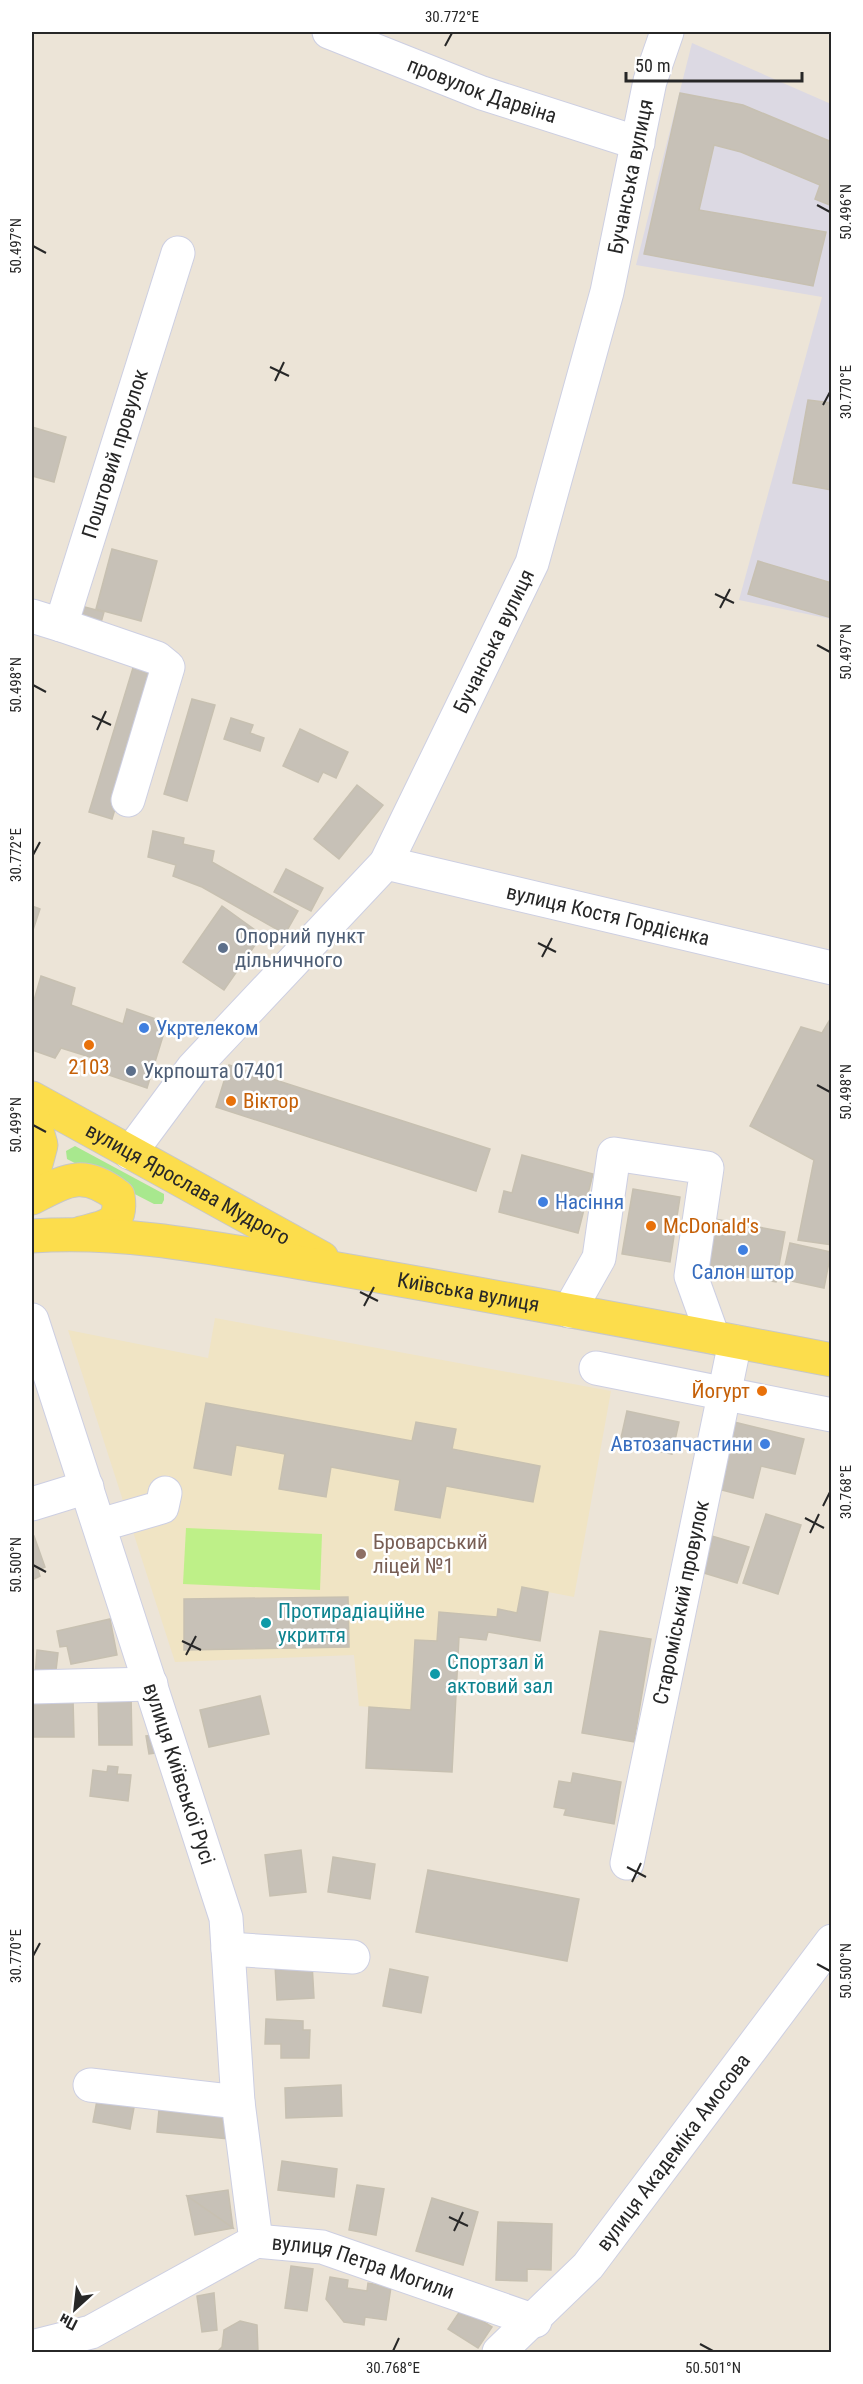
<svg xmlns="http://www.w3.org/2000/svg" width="863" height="2384" font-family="'Roboto Condensed',sans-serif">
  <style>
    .industrial { fill: #dcd9e3 }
    .education { fill: #f0e4c4 }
    .green { fill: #a8e88e }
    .pitch { fill: #bef088 }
    .building { fill: #c7c1b7; stroke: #c7c0b1; stroke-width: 1.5 }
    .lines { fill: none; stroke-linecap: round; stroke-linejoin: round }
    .minor-casing { stroke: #cdcfe2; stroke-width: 35 }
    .major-casing { stroke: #c7c7c7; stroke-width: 35 }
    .minor { stroke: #fff; stroke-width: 33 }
    .major { stroke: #fcdd4c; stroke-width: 33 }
    .ticks { fill: none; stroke: #272727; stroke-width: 2 }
    .service-dot { fill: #5c6f8a; stroke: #fff; stroke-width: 2 }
    .shop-dot { fill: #3f7fe0; stroke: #fff; stroke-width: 2 }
    .food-dot { fill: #e8710a; stroke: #fff; stroke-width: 2 }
    .education-dot { fill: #8d6e63; stroke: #fff; stroke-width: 2 }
    .culture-dot { fill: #0f9aa8; stroke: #fff; stroke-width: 2 }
    .labels { text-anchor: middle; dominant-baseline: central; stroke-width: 5; stroke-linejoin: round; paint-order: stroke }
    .street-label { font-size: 21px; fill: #272727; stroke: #fff }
    .service-label { font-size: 21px; fill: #4e5e75; stroke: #fff; text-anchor: start }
    .shop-label { font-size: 21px; fill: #366cbe; stroke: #fff; text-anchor: start }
    .food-label { font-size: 21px; fill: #c56008; stroke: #fff; text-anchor: start }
    .education-label { font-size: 21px; fill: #785e54; stroke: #fff; text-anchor: start }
    .culture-label { font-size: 21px; fill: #0d838f; stroke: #fff; text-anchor: start }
    .neatline { fill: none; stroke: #272727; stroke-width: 2 }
    .ticks-label { font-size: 15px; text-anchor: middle; fill: #272727 }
  </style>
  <rect width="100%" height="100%" fill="#ece4d7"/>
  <!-- industrial -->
  <polygon class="industrial" points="692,43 831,104 831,619 739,600 822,297 636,265"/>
  <!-- education -->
  <polygon class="education" points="215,1318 611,1391 574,1597 548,1592 540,1641 488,1632 486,1640 459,1637 452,1772 366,1768 369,1707 359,1706 354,1655 175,1662 68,1330 208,1358"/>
  <!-- green -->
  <polygon class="green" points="75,1146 164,1194 164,1200 162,1204 154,1204 67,1159 66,1151"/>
  <!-- pitch -->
  <polygon class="pitch" points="186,1528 322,1534 320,1590 183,1584"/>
  <!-- building -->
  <g class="building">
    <polygon points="680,93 743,105 832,142 832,206 815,199 820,185 741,152 714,145 699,210 826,232 813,286 644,254"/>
    <polygon points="808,400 832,403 832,490 793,483"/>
    <polygon points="32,427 66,437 54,482 32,476"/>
    <polygon points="112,549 157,561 141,621 96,609"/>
    <polygon points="758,561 832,583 832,618 748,594"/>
    <polygon points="81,606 104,612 100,626 77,620"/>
    <polygon points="136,658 159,665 112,819 89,812"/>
    <polygon points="192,699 215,705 187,801 164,794"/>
    <polygon points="231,718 253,725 250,733 264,738 260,751 224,739"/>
    <polygon points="300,729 348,752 336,778 323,772 318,782 283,766"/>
    <polygon points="357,785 383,805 339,859 314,839"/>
    <polygon points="153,831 184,838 183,844 214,851 212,862 298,911 285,934 202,887 173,876 176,865 148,857"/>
    <polygon points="286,869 323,888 311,911 274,892"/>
    <polygon points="32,906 40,909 32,933"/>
    <polygon points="222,906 262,935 224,990 183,962"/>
    <polygon points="41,976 75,988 71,1005 123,1024 127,1009 167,1023 147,1088 106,1074 109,1063 61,1048 55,1058 32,1050 32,1007"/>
    <polygon points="832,1016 832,1245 798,1240 814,1160 750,1126 801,1027 822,1033"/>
    <polygon points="229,1065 490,1149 476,1191 216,1107"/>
    <polygon points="522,1155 593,1174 578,1233 499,1212 504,1191 512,1193"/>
    <polygon points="633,1189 680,1197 670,1262 622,1254"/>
    <polygon points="709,1218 785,1232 776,1282 700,1269"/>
    <polygon points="790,1243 831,1252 824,1288 782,1279"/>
    <polygon points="206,1403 412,1441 416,1422 456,1429 452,1449 540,1466 533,1502 446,1486 440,1518 395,1510 400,1480 331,1467 326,1497 279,1489 285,1454 236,1445 231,1475 194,1468"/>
    <polygon points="627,1411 679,1422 672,1454 648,1449 649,1444 621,1438"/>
    <polygon points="730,1421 804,1439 795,1474 761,1466 753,1498 714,1488"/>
    <polygon points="766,1514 801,1525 778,1594 743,1583"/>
    <polygon points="705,1534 749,1547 737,1583 694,1570"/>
    <polygon points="34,1536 45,1567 38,1570 40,1576 32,1580 32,1537"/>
    <polygon points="522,1587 548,1592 540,1641 488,1632 486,1640 459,1637 452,1772 366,1768 369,1707 411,1710 415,1640 437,1641 439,1612 497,1617 498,1609 517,1613"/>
    <polygon points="348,1597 349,1647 184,1650 184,1599"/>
    <polygon points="110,1619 117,1655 71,1664 67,1646 60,1647 57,1631"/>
    <polygon points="600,1631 651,1639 634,1742 582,1733"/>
    <polygon points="37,1650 58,1653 55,1679 35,1677"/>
    <polygon points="98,1694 131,1694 132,1745 99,1745"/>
    <polygon points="260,1696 269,1734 209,1747 200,1710"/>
    <polygon points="32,1699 73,1699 74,1737 32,1737"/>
    <polygon points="161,1734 163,1752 149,1754 146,1736"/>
    <polygon points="108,1766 118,1767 117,1774 131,1775 128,1801 90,1796 93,1770 107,1772"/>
    <polygon points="573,1773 621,1782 614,1824 564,1815 566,1809 554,1807 559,1781 571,1783"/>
    <polygon points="301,1850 306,1892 270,1896 265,1855"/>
    <polygon points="333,1857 375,1864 370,1899 328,1892"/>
    <polygon points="428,1870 579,1899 567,1961 416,1932"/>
    <polygon points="312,1963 314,1998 277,2000 275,1965"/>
    <polygon points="390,1969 428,1977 421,2013 383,2006"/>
    <polygon points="266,2019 303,2021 303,2030 310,2030 309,2058 281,2058 281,2044 265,2044"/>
    <polygon points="341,2085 342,2116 286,2118 285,2088"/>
    <polygon points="98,2095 135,2102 130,2129 93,2122"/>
    <polygon points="160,2098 232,2105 229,2139 157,2132"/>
    <polygon points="282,2161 337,2169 334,2197 278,2190"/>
    <polygon points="357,2185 384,2189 376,2235 349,2230"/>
    <polygon points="228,2190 233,2228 187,2196"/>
    <polygon points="187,2196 233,2228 195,2235"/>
    <polygon points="432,2198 478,2212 463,2265 416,2251"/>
    <polygon points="498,2222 552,2224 551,2270 527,2269 527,2281 496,2280"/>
    <polygon points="291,2266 313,2269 307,2311 285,2308"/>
    <polygon points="330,2277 348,2280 347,2288 367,2291 368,2283 391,2287 386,2320 365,2317 364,2325 344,2322 326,2299"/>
    <polygon points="214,2293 217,2330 202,2332 197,2296"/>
    <polygon points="462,2308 492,2327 478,2348 448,2329"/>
    <polygon points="240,2321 257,2325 258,2352 217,2352 222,2347 224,2330"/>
  </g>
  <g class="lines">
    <!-- minor casing -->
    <g class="minor-casing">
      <g id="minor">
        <path id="s1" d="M329,32L482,93L638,143"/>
        <path id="s2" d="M32,616L61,625L178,253"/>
        <polyline points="61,625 157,658 168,667 128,800"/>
        <path id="s3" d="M386,863L832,968"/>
        <path id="s4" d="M130,1153L193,1068L386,863L532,563L607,292L650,81L667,32"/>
        <polyline points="569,1311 599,1258 614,1154 707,1168 691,1276 713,1337"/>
        <path id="s5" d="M32,1320L226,1918L238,2102L256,2241"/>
        <polyline points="596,1368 832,1415"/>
        <polyline points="32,1504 87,1487"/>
        <polyline points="100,1525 162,1507 165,1493"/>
        <polyline points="32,1687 151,1684"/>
        <path id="s6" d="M627,1863L735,1342"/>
        <polyline points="228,1949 353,1957"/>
        <polyline points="90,2085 238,2102"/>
        <path id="s7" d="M32,2347L91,2332L256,2241L322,2247L535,2321"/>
        <path id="s8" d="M499,2352L588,2266L832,1941"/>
      </g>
    </g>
    <!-- major casing -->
    <g class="major-casing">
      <g id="major">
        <path id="s9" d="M32,1098L322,1258"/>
        <polyline points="32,1113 41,1145 32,1179"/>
        <path d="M32,1198C67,1180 83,1169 118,1196C123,1226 105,1227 81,1233"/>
        <path id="s10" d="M32,1236C133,1229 232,1252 332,1268C499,1297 665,1328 832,1360"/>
      </g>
    </g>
    <!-- minor -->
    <use href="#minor" class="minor"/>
    <!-- major -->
    <use href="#major" class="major"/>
  </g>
  <!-- ticks -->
  <path class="ticks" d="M445,46L452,33M817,205L830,212M33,246L46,253M270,367L289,376M275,381L284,362M823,405L830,392M715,594L734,603M720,608L730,589M817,645L830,652M33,685L46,692M92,716L111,725M97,730L106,711M33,855L40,842M538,943L556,952M542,957L552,938M817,1085L830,1092M33,1125L46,1132M360,1292L378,1301M364,1306L374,1287M823,1506L830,1492M805,1518L824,1528M810,1533L819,1514M33,1565L46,1572M182,1641L201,1650M186,1655L196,1636M627,1867L646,1877M632,1882L641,1863M33,1956L40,1943M817,1964L830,1971M449,2217L468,2226M454,2231L463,2212M700,2344L713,2351M393,2351L399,2338"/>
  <!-- markers -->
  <g class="service-dot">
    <circle cx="223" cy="948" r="6"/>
    <circle cx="131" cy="1071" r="6"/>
  </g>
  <g class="shop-dot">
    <circle cx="144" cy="1028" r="6"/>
    <circle cx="543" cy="1202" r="6"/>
    <circle cx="743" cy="1250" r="6"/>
    <circle cx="765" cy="1444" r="6"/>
  </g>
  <g class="food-dot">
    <circle cx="89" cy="1045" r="6"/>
    <circle cx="231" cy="1101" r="6"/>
    <circle cx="651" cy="1226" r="6"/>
    <circle cx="762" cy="1391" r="6"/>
  </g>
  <circle class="education-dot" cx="361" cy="1554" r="6"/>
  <g class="culture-dot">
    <circle cx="266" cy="1623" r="6"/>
    <circle cx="435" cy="1674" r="6"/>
  </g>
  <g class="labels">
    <!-- street labels -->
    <g class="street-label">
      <text stroke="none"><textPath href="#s1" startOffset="164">провулок Дарвіна</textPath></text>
      <text stroke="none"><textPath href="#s4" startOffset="1120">Бучанська вулиця</textPath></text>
      <text stroke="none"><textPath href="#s2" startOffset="210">Поштовий провулок</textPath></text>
      <text stroke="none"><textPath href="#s4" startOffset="634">Бучанська вулиця</textPath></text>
      <text stroke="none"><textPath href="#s3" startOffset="228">вулиця Костя Гордієнка</textPath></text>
      <text stroke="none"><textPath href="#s9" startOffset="178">вулиця Ярослава Мудрого</textPath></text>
      <text stroke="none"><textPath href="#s10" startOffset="441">Київська вулиця</textPath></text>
      <text stroke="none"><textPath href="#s6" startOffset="266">Староміський провулок</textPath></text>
      <text stroke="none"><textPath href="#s5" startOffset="477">вулиця Київської Русі</textPath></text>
      <text stroke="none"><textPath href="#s8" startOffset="266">вулиця Академіка Амосова</textPath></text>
      <text stroke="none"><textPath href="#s7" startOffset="360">вулиця Петра Могили</textPath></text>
    </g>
    <!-- service labels -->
    <g class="service-label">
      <text x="235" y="936">Опорний пункт<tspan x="235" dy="24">дільничного</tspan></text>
      <text x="143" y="1071">Укрпошта 07401</text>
    </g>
    <!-- shop labels -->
    <g class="shop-label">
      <text x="156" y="1028">Укртелеком</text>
      <text x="555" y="1202">Насіння</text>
      <text x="743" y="1272" text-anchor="middle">Салон штор</text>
      <text x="753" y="1444" text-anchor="end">Автозапчастини</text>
    </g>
    <!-- food labels -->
    <g class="food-label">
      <text x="89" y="1067" text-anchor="middle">2103</text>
      <text x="243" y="1101">Віктор</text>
      <text x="663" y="1226">McDonald's</text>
      <text x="750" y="1391" text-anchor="end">Йогурт</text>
    </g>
    <!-- education labels -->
    <g class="education-label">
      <text x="373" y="1542">Броварський<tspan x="373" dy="24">ліцей №1</tspan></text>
    </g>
    <!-- culture labels -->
    <g class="culture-label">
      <text x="278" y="1611">Протирадіаційне<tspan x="278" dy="24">укриття</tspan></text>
      <text x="447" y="1662">Спортзал й<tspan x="447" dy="24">актовий зал</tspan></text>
    </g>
  </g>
  <!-- border -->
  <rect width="863" height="2384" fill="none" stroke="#ffffff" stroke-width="66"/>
  <!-- north arrow -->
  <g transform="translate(75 2309) rotate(207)" stroke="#ffffff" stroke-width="4.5" paint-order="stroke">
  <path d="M0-4.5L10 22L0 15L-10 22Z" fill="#272727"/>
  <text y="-9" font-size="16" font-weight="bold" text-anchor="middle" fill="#272727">Пн</text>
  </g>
  <!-- scale -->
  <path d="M626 72v9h176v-9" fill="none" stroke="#272727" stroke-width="3"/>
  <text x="635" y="72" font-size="18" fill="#272727" stroke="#ffffff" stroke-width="4.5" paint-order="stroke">50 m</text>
  <rect x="33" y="33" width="797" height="2318" class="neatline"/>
  <g class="ticks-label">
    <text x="452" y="22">30.772°E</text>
    <text transform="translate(846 212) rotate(-90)" y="5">50.496°N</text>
    <text transform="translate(16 246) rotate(-90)" y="5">50.497°N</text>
    <text transform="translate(846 392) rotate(-90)" y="5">30.770°E</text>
    <text transform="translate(846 652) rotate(-90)" y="5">50.497°N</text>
    <text transform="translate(16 685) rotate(-90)" y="5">50.498°N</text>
    <text transform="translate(16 855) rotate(-90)" y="5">30.772°E</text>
    <text transform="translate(846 1092) rotate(-90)" y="5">50.498°N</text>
    <text transform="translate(16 1125) rotate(-90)" y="5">50.499°N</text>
    <text transform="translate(846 1492) rotate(-90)" y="5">30.768°E</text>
    <text transform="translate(16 1565) rotate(-90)" y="5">50.500°N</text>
    <text transform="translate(16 1956) rotate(-90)" y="5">30.770°E</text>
    <text transform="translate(846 1971) rotate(-90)" y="5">50.500°N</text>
    <text x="393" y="2373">30.768°E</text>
    <text x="713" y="2373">50.501°N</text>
  </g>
</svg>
